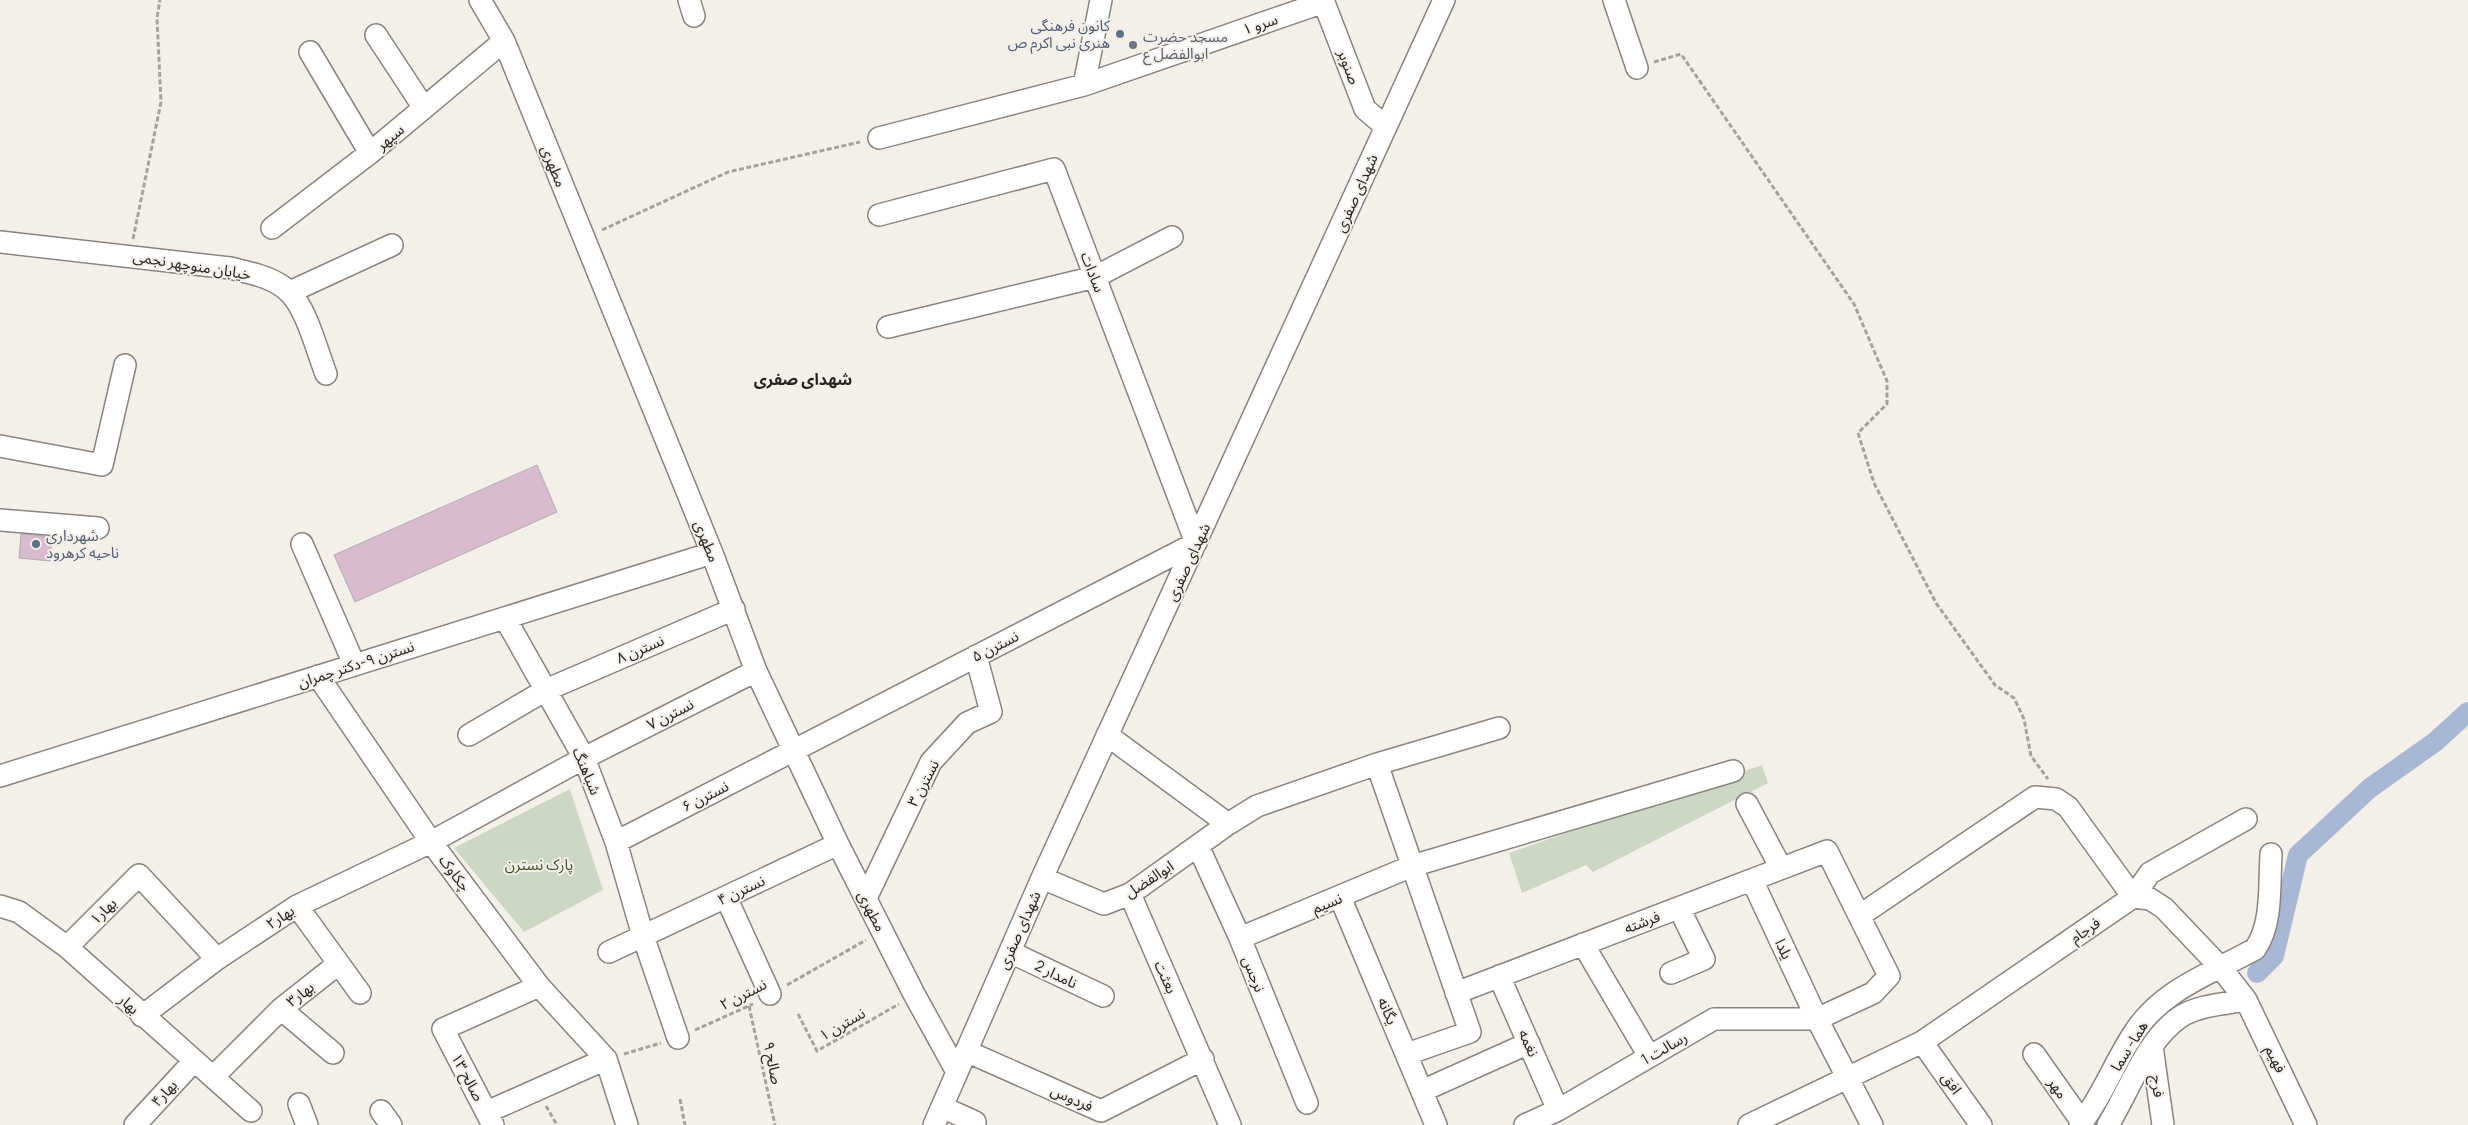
<svg xmlns="http://www.w3.org/2000/svg" width="2468" height="1125" font-family="Manrope,'Noto Sans Arabic',sans-serif">
	<rect width="100%" height="100%" fill="#f5efea"/>
	<path fill="#cdd8c4" d="M1762,765L1768,783L1593,872L1586,865L1522,893L1509,853Z
		M570,789L603,890L524,932L454,848Z"/>
	<g fill="none" stroke-linecap="round" stroke-linejoin="round">
		<path stroke="#a8b7d3" stroke-width="20" d="M2257,973L2274,956L2298,855L2370,788L2435,742L2468,712
			M2096,1125L2112,1099"/>
	</g>
	<path fill="#d8bbcf" stroke="#b3acb1" d="M537,465L557,512L355,602L334,555Z
		M21,534L52,537L50,561L19,558Z"/>
	<g fill="none" stroke-linecap="round" stroke-linejoin="round">
		<g stroke="#898480" stroke-width="24">
			<path id="minor" d="M480,0L504,41L712,553L756,671L838,844L914,994L957,1072
				M689,0L694,16
				M1323,0L1365,109L1386,127
				M1614,0L1637,68
				M376,35L424,108
				M310,52L370,153
				M1084,85L1101,0
				M879,138L1084,85L1324,2
				M272,228L370,153L504,41
				M0,242L230,268C250,273 275,277 290,293C307,310 317,351 326,374
				M290,292L392,245
				M888,327L1095,277L1172,237
				M0,446L102,465L125,365
				M0,520L98,528
				M302,544L354,664
				M505,618L584,758L616,842L643,936L678,1038
				M318,676L431,842L539,986L606,1059L627,1125
				M469,735L546,690L734,609
				M1107,735L1228,824
				M1377,764L1470,1032L1407,1054
				M0,776L712,553
				M1747,804L1781,868
				M616,842L1196,543L1054,169L879,215
				M1198,846L1240,938L1307,1103
				M1042,878L1104,904L1130,894L1228,824L1257,806L1377,764L1499,728
				M1752,880L1817,1019L1872,1125
				M1130,894L1230,1125
				M726,897L770,994
				M1340,897L1436,1125
				M866,898L931,762L967,723L991,712L976,656
				M0,906L19,912L67,947L251,1111
				M297,906L360,993
				M1859,916L2035,797L2056,799L2068,807L2133,897L2150,899L2164,908L2221,968L2246,1000L2306,1125
				M1240,938L1412,866L1733,771
				M1583,944L1649,1056
				M67,947L139,875L217,959
				M609,952L838,844
				M1010,952L1103,996
				M1671,973L1704,959L1679,908
				M1499,976L1558,1110
				M1456,993L1827,851L1889,976L1873,993L1817,1019H1714L1558,1110L1525,1125
				M281,1009L333,1053
				M142,1016L217,959L297,906L431,842L584,758L756,671
				M1922,1042L1981,1125
				M2152,1046L2163,1125
				M966,1051L1101,1111L1203,1059
				M2034,1054L2082,1122
				M213,1077L281,1009L338,964
				M1422,1091L1529,1043
				M299,1104L307,1125
				M942,1107L975,1122V1125
				M381,1111L391,1125
				M487,1112L606,1059
				M135,1125L194,1061
				M493,1125L443,1029L539,986
				M934,1125L1042,878L1444,0
				M1749,1125L1922,1042L2133,897L2150,873L2246,819
				M2080,1125C2102,1097 2114,1063 2134,1033C2161,990 2212,973 2255,949C2273,924 2269,884 2271,854
				M2108,1125C2129,1091 2146,1040 2180,1017C2198,1005 2225,1004 2246,1000"/>
		</g>
		<path stroke="#a5a19d" stroke-width="3" stroke-dasharray="5 2.5" stroke-linecap="butt" d="M1654,62L1681,54L1854,304L1887,381V404L1858,433L1874,483L1936,603L1995,685L2014,698L2024,719L2031,756L2048,779
			M602,230L728,172L860,142
			M133,239L161,102L157,18L160,0
			M787,985L866,940
			M749,1006L775,1125
			M798,1014L817,1051L899,1004
			M695,1030L753,1004
			M624,1054L661,1043
			M680,1099L685,1125
			M546,1106L557,1125"/>
		<use href="#minor" stroke="#fff" stroke-width="21"/>
	</g>
	<g fill="#5c6f8a" stroke="#f5efea" stroke-width="2">
		<circle cx="1120" cy="34" r="5"/>
		<circle cx="36" cy="544" r="5"/>
	</g>
	<circle fill="#6b7280" stroke="#f5efea" stroke-width="2" cx="1133" cy="45" r="5"/>
	<g text-anchor="middle" dominant-baseline="central" stroke-width="4" stroke-linejoin="round" paint-order="stroke">
		<g font-size="15" fill="#272523" stroke="#f5efea">
			<text transform="translate(1260 24) rotate(-19)">سرو ۱</text>
			<text transform="translate(1349 67) rotate(69)">صنوبر</text>
			<text transform="translate(390 137) rotate(-40)">سپهر</text>
			<text transform="translate(554 166) rotate(68)">مطهری</text>
			<text transform="translate(1356 193) rotate(-66)">شهدای صفری</text>
			<text transform="translate(192 265) rotate(9)">خیابان منوچهر نجمی</text>
			<text transform="translate(1093 272) rotate(69)">سادات</text>
			<text transform="translate(707 541) rotate(68)">مطهری</text>
			<text transform="translate(1188 562) rotate(-65)">شهدای صفری</text>
			<text transform="translate(995 646) rotate(-27)">نسترن ۵</text>
			<text transform="translate(640 649) rotate(-23)">نسترن ۸</text>
			<text transform="translate(356 664) rotate(-18)">نسترن ۹-دکتر چمران</text>
			<text transform="translate(670 714) rotate(-27)">نسترن ۷</text>
			<text transform="translate(587 771) rotate(67)">شباهنگ</text>
			<text transform="translate(923 783) rotate(-62)">نسترن ۳</text>
			<text transform="translate(705 796) rotate(-27)">نسترن ۶</text>
			<text transform="translate(455 873) rotate(53)">چکاوک</text>
			<text transform="translate(1149 879) rotate(-33)">ابوالفضل</text>
			<text transform="translate(741 890) rotate(-25)">نسترن ۴</text>
			<text transform="translate(1327 903) rotate(-22)">نسیم</text>
			<text transform="translate(103 911) rotate(-45)">بهار۱</text>
			<text transform="translate(872 911) rotate(63)">مطهری</text>
			<text transform="translate(280 917) rotate(-33)">بهار۲</text>
			<text transform="translate(1642 922) rotate(-21)">فرشته</text>
			<text transform="translate(1019 930) rotate(-66)">شهدای صفری</text>
			<text transform="translate(2085 930) rotate(-35)">فرجام</text>
			<text transform="translate(1784 949) rotate(65)">یلدا</text>
			<text transform="translate(1056 974) rotate(26)">نامدار 2</text>
			<text transform="translate(1254 974) rotate(68)">نرجس</text>
			<text transform="translate(1166 977) rotate(66)">بعثت</text>
			<text transform="translate(300 994) rotate(-38)">بهار۳</text>
			<text transform="translate(743 994) rotate(-27)">نسترن ۲</text>
			<text transform="translate(129 1004) rotate(42)">بهار</text>
			<text transform="translate(1388 1011) rotate(67)">یگانه</text>
			<text transform="translate(842 1024) rotate(-30)">نسترن ۱</text>
			<text transform="translate(1529 1043) rotate(66)">نغمه</text>
			<text transform="translate(2129 1046) rotate(-58)">هما- سما</text>
			<text transform="translate(1664 1048) rotate(-30)">رسالت 1</text>
			<text transform="translate(2276 1059) rotate(64)">فهیم</text>
			<text transform="translate(773 1063) rotate(78)">صالح ۹</text>
			<text transform="translate(468 1077) rotate(62)">صالح ۱۳</text>
			<text transform="translate(1952 1083) rotate(55)">افق</text>
			<text transform="translate(2158 1086) rotate(82)">فرج</text>
			<text transform="translate(2058 1088) rotate(55)">مهر</text>
			<text transform="translate(164 1093) rotate(-47)">بهار۴</text>
			<text transform="translate(1072 1098) rotate(24)">فردوس</text>
		</g>
		<g font-size="15" fill="#4e5e75" stroke="#f5efea" text-anchor="end">
			<text x="1110" y="25">کانون فرهنگی<tspan x="1110" dy="17">هنری نبی اکرم ص</tspan></text>
			<text x="46" y="535" text-anchor="start">شهرداری<tspan x="46" dy="17">ناحیه کرهرود</tspan></text>
		</g>
		<g font-size="15" fill="#5b616d" stroke="#f5efea" text-anchor="start">
			<text x="1143" y="36">مسجد حضرت<tspan x="1143" dy="17">ابوالفضل ع</tspan></text>
		</g>
		<g font-size="15" fill="#3b5023" stroke="#f5efea">
			<text x="539" y="864">پارک نسترن</text>
		</g>
		<g font-size="16" font-weight="bold" fill="#272523" stroke="#f5efea">
			<text x="803" y="379">شهدای صفری</text>
		</g>
	</g>
</svg>
